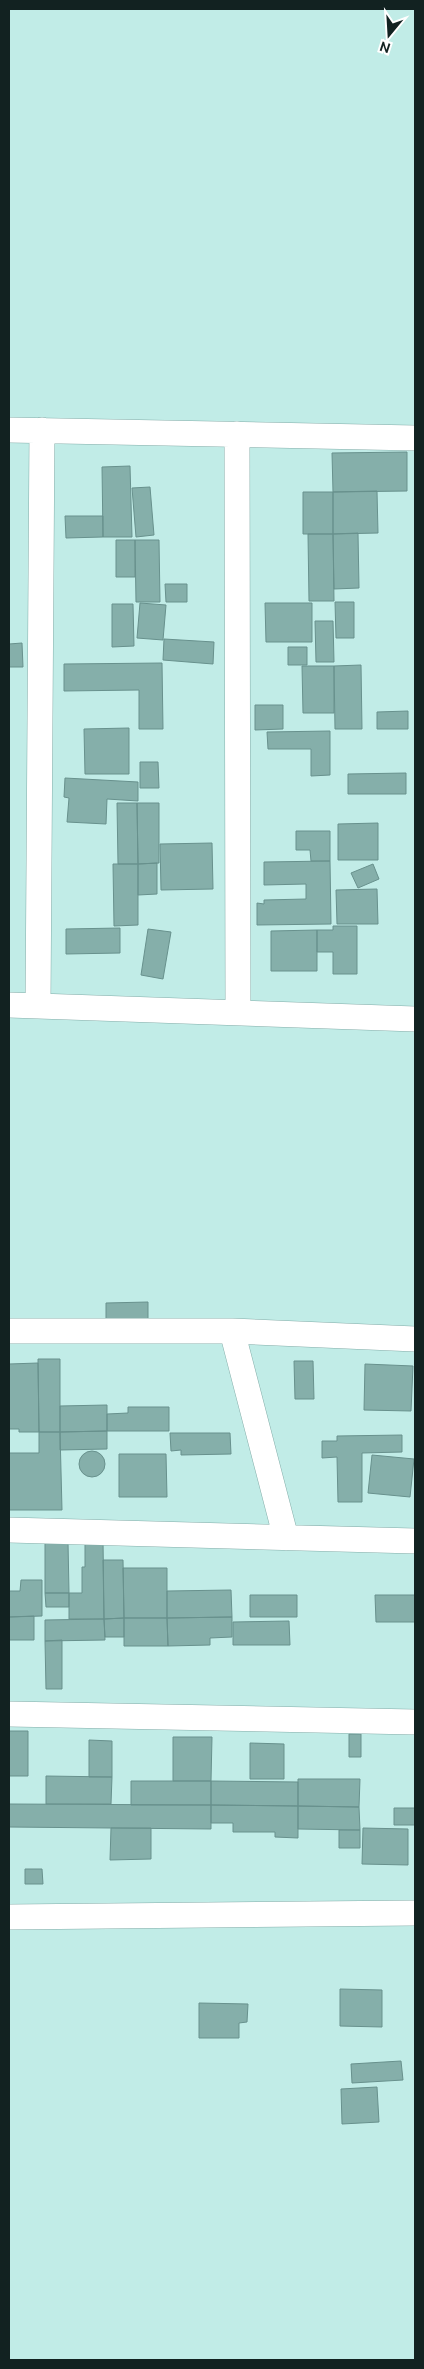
<svg xmlns="http://www.w3.org/2000/svg" width="424" height="2369" font-family="Ubuntu,sans-serif">
	<rect width="100%" height="100%" fill="#c1ece7"/>
	<path fill="#85afaa" stroke="#68918d" d="M407,452V491L333,492L332,453Z
		M130,466L132,537H103L102,467Z
		M150,487L154,535L136,537L132,488Z
		M377,491L378,533L333,534V492Z
		M303,492H333V534H303Z
		M65,516H103V537L66,538Z
		M358,533L359,588L334,589L333,534Z
		M308,534H333L334,601H309Z
		M116,540H135V577H116Z
		M135,540H159L160,602H136Z
		M165,584H187V602H166Z
		M335,602H354V638H336Z
		M140,603L166,605L163,640L137,638Z
		M265,603H312V642H266Z
		M112,604H133L134,646L112,647Z
		M315,621H333L334,662H316Z
		M164,639L214,642L213,664L163,660Z
		M22,643L23,667H9V644Z
		M288,647H307V665H288Z
		M162,663L163,729H139V690L64,691V664Z
		M361,665L362,729H335L334,666Z
		M302,666H334V713H303Z
		M255,705H283V729L255,730Z
		M408,711V729H377V712Z
		M129,728V774H85L84,729Z
		M330,731V775L311,776V749H268L267,732Z
		M140,762H158L159,788H140Z
		M406,773V794H348V774Z
		M65,778L138,782V801L107,799L106,824L67,822L69,798L64,797Z
		M117,803H137L138,864H118Z
		M137,803H159V863L138,864Z
		M378,823V860H338V824Z
		M296,831H330V861H311L310,850H296Z
		M212,843L213,889L161,890L160,844Z
		M330,861L331,924L257,925V903L264,904V900L306,899V884L264,885V862Z
		M157,863V894L138,895V864Z
		M113,864H138V925L114,926Z
		M373,864L379,879L358,888L351,873Z
		M377,889L378,924H337L336,890Z
		M333,926H357V974H333V952H317V930H333Z
		M120,928V953L66,954V929Z
		M148,929L171,932L163,979L141,975Z
		M317,930V971H271V931Z
		M148,1302V1322L106,1323V1303Z
		M38,1359H60V1432H39Z
		M294,1361H313L314,1399H295Z
		M38,1363L39,1432H19V1429H9V1364Z
		M365,1364L413,1366L411,1411L364,1410Z
		M107,1405V1431L60,1432V1406Z
		M128,1407H169V1431H107V1414L128,1413Z
		M107,1431V1449L60,1450V1432Z
		M39,1432H60L62,1510H9V1453H39Z
		M170,1433H230L231,1454L181,1455V1450L171,1451Z
		M402,1435V1452L362,1453V1502H338L337,1457L322,1458V1441H337V1436Z
		M79 1464a13 13 0 1 1 26 0a13 13 0 1 1-26 0Z
		M119,1454H166L167,1497H119Z
		M372,1455L414,1459L410,1497L368,1493Z
		M85,1539L103,1540L104,1619H69V1593H82V1567H85Z
		M68,1542L69,1593H45V1543Z
		M103,1560H123L124,1618L104,1619Z
		M123,1568H167V1618H124Z
		M21,1580H42V1616L9,1617V1591H20Z
		M231,1590L232,1617L167,1618V1591Z
		M45,1593H69V1607H46Z
		M250,1595H297V1617H250Z
		M375,1595H415V1622H376Z
		M34,1616V1640H9V1617Z
		M232,1617V1637L210,1638V1645L168,1646L167,1618Z
		M124,1618V1637H105L104,1619Z
		M124,1618H167L168,1646H124Z
		M104,1619L105,1640L45,1641V1620Z
		M289,1621L290,1645H233V1622Z
		M62,1640V1689H46L45,1641Z
		M9,1731H28V1776H9Z
		M349,1734H361V1757H349Z
		M173,1737H212L211,1781H173Z
		M89,1740L112,1741V1777H89Z
		M250,1743L284,1744V1779H250Z
		M46,1776L112,1777L111,1804H46Z
		M298,1779H360L359,1807L298,1806Z
		M131,1781H211V1805H131Z
		M211,1781L298,1782V1806L211,1805Z
		M9,1804L211,1805V1829L9,1827Z
		M211,1805L298,1806V1838L275,1837V1832H233V1823H211Z
		M298,1806L359,1807L360,1830L298,1829Z
		M394,1808H415V1825H394Z
		M111,1828H151V1859L110,1860Z
		M363,1828L408,1829V1865L362,1864Z
		M339,1830H360V1848H339Z
		M25,1869H42L43,1884H25Z
		M340,1989L382,1990V2027L340,2026Z
		M199,2003L248,2004L247,2022L239,2023V2038H199Z
		M401,2061L403,2080L352,2083L351,2064Z
		M377,2087L379,2122L342,2124L341,2089Z"/>
	<g fill="none" stroke-linecap="round" stroke-linejoin="round">
		<g stroke="#84ada9" stroke-width="26">
			<path id="minor" d="M9,430L415,438
				M237,434L238,1013
				M9,1005L415,1019
				M38,1006L42,430
				M9,1331H232L415,1339
				M232,1331L286,1538
				M9,1530L415,1541
				M9,1714L415,1722
				M9,1917L415,1913"/>
		</g>
		<use href="#minor" stroke="#fff" stroke-width="25"/>
	</g>
	<rect width="424" height="2369" fill="none" stroke="#122221" stroke-width="20"/>
	<g transform="translate(389 35) rotate(198)" stroke="#ffffff" stroke-width="4" paint-order="stroke">
	<path d="M0-4L9 19L0 12L-9 19Z" fill="#122221"/>
	<text y="-8" font-size="14" font-weight="bold" text-anchor="middle" fill="#122221">N</text>
	</g>
</svg>
